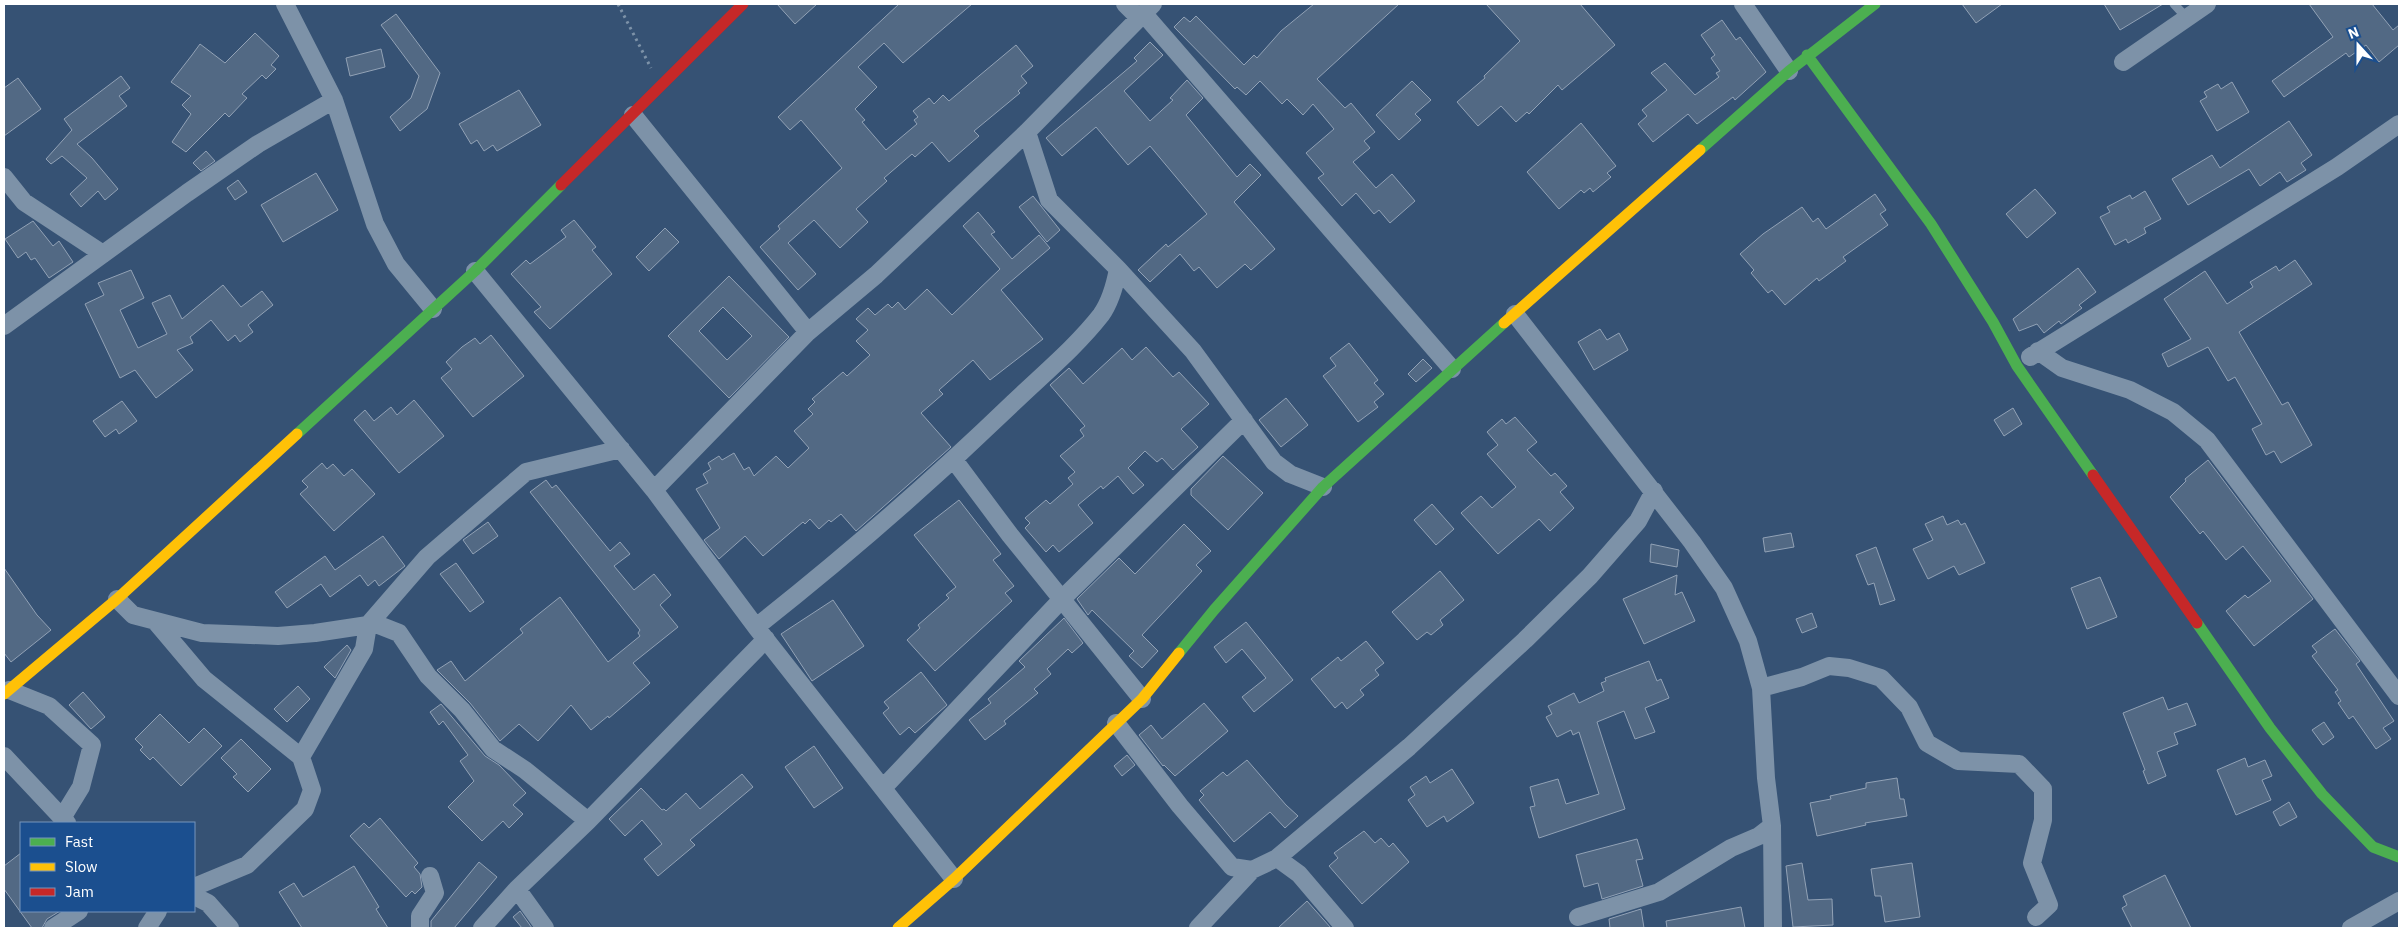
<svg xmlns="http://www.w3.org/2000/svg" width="2403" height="932" font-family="'IBM Plex Sans',sans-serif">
	<rect width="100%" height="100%" fill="#365274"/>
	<path fill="#526984" stroke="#92a2b6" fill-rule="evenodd" d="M777,4H817L795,24Z
		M899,4H972L903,63L884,43L858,67L877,87L855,109L865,120L862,122L886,150L917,124L914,120L918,117L913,111L929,98L934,104L943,95L949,101L1016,45L1033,66L1021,76L1027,83L1018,91L1020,93L974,131L979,136L949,162L932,142L915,157L912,154L884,178L887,181L856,209L868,222L840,248L814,220L788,243L816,274L798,290L760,247L780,229L778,226L842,168L801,120L790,130L778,117Z
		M1314,4H1399L1317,79L1345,108L1351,103L1375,132L1364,141L1370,148L1353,162L1376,188L1392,174L1415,201L1390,223L1379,210L1374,214L1356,193L1342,206L1318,178L1324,174L1306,153L1334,129L1313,104L1303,115L1287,99L1282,104L1260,81L1246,95L1237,87L1235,89L1174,27L1184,17L1190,22L1196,16L1244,65L1254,55L1257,58L1281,31Z
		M1486,4H1580L1615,45L1562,90L1558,85L1529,114L1527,112L1516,122L1501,106L1478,126L1457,102L1485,78L1484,76L1520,41Z
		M1962,4H2002L1976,23Z
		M2104,4H2163L2120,30Z
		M2309,4H2372L2393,30L2399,25V45L2379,62L2366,45L2349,57L2346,53L2284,97L2272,81L2333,37Z
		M396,14L440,73L427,109L400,131L390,117L411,98L419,76L381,25Z
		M1722,20L1736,40L1740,37L1766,72L1735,100L1733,97L1697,124L1688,114L1653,142L1638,124L1647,116L1642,110L1667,90L1651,73L1665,63L1695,95L1719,77L1716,73L1720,71L1711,58L1715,55L1701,35Z
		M255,33L279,56L271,65L276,69L266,79L262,75L242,94L247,98L229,117L225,113L186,152L172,142L191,114L182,105L191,96L171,82L192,55L200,44L225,63Z
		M1150,42L1163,55L1124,91L1150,121L1173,100L1170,98L1187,80L1203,98L1186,115L1237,177L1250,164L1261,175L1234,202L1275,249L1251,270L1245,264L1217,288L1199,267L1194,271L1180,254L1150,282L1138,270L1166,244L1168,247L1207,214L1150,146L1128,165L1096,127L1062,156L1046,138L1137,61L1134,58Z
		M381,49L385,67L350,76L346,58Z
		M121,76L130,88L119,96L127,106L77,144L92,158L118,189L105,200L98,191L81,207L70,194L87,178L62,156L51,164L46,159L72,130L64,119Z
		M18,78L41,109L4,136V88Z
		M1412,81L1431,100L1415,114L1421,120L1399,140L1376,115Z
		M2232,82L2249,112L2217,131L2200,101L2207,97L2204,92L2218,84L2221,89Z
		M519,90L541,125L497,151L493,145L484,151L477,140L471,144L459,124Z
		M2289,121L2312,155L2301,163L2306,170L2287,182L2280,172L2260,186L2249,169L2188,205L2172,179L2212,155L2220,168Z
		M1581,123L1616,166L1607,173L1611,177L1593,192L1590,188L1584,193L1581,190L1559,209L1527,172Z
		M206,151L215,161L201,171L193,163Z
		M316,173L338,210L283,242L261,205Z
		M238,180L247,192L235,200L227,188Z
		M2035,189L2056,213L2027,238L2006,214Z
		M2145,191L2161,219L2144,228L2146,233L2128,243L2126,239L2115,245L2100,217L2110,212L2107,207L2130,195L2132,199Z
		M1875,194L1886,210L1880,214L1888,225L1843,257L1846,261L1819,281L1817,278L1785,305L1772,290L1768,293L1751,273L1754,270L1740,254L1763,234L1802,207L1813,222L1818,218L1826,229Z
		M1033,196L1060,230L1047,242L1019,207Z
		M978,212L995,232L991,234L1012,259L1039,235L1050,248L1001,290L1043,339L990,380L973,360L939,390L943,394L921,413L951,447L856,531L841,514L831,522L829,520L819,529L810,519L805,524L803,522L763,556L745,536L719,559L704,540L720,528L696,489L708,483L703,474L711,469L708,463L719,456L722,460L734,453L744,470L749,467L754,476L776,456L788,468L809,448L794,431L813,414L808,409L815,402L812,399L843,372L847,376L870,355L856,341L868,330L856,319L868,308L875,315L888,304L892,308L898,302L905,310L927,289L952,315L1000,269L963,226Z
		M574,220L596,247L592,250L612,274L550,329L534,312L541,307L511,274L526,260L530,264L566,237L561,230Z
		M33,221L53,246L59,241L73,262L49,278L35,258L31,260L26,252L18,258L5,239Z
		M665,228L679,242L649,271L636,257Z
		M2295,260L2312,284L2239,332L2282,405L2288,402L2312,445L2281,463L2274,451L2266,455L2252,429L2262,424L2235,377L2228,381L2208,347L2168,367L2162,354L2191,339L2164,299L2205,271L2227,304L2253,287L2250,282L2276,266L2279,271Z
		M2078,268L2096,292L2079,305L2082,308L2061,324L2059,321L2044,333L2037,324L2019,331L2013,319Z
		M131,270L144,298L120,310L138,348L167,334L152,303L170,295L182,319L223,285L241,307L262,291L273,305L248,325L253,332L240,342L235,335L228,341L211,320L190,337L193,343L177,350L193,370L156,398L135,370L120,378L85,304L104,295L98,283Z
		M729,276L789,337L729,398L668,336ZM723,307L752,336L727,360L699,331Z
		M1600,329L1607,340L1619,333L1628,350L1594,370L1578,342Z
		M491,335L524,376L473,417L441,378L452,369L446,362L462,347L475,338L480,344Z
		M1349,343L1378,380L1374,383L1384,394L1374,402L1378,407L1358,422L1323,376L1336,366L1330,358Z
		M1146,347L1173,377L1179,372L1209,404L1181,429L1198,447L1173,470L1162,458L1157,462L1145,451L1128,468L1144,485L1133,494L1118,476L1103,489L1101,486L1078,505L1093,523L1059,552L1053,545L1046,552L1025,528L1030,523L1025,518L1046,500L1050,504L1073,484L1068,478L1075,472L1060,456L1084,436L1080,430L1085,426L1050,385L1069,368L1083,384L1122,348L1132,360Z
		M1423,359L1432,368L1416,382L1408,374Z
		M1286,398L1308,425L1281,447L1259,420Z
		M414,400L444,436L399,473L354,420L365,410L374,421L391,407L397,415Z
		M122,401L137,421L119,434L116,429L105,437L93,421Z
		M2013,408L2022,424L2004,436L1994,420Z
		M1515,417L1537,442L1527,450L1551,476L1555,473L1567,486L1560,492L1574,508L1550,531L1539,519L1498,554L1461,513L1481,496L1492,508L1516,487L1487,454L1498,445L1487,432L1502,419L1506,424Z
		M1223,456L1263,493L1228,530L1191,495V489Z
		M2208,460L2313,599L2254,646L2226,611L2245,595L2248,598L2271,581L2243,546L2226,560L2203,531L2200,534L2170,497L2186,481L2185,479Z
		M322,463L327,469L333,464L344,476L352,469L375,494L334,531L300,494L308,487L302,481Z
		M546,480L552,488L556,485L610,551L620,542L630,554L614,566L634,590L654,574L671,595L660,605L678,627L633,663L650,683L609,718L608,716L591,730L571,705L538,741L519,724L500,741L470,703L437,670L451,661L465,681L523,633L520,629L560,597L608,662L640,636L638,633L640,630L530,492Z
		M959,500L1001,554L993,560L1014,586L1005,593L1012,601L935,671L907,640L920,628L918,625L949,598L946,595L956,587L914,535Z
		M1432,504L1454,529L1436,545L1414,520Z
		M1943,516L1947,525L1958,520L1961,525L1965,523L1985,563L1959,575L1954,566L1928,579L1913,549L1933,540L1925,524Z
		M488,522L498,536L473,554L463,540Z
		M1184,524L1211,551L1196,565L1202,571L1142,635L1158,651L1142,668L1129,656L1134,651L1092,610L1088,615L1077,599L1119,558L1135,574Z
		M1791,533L1794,547L1765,552L1763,538Z
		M383,536L405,566L379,586L375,580L368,586L360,575L330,597L321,584L287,608L275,592L325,556L335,570Z
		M1651,544L1679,550L1677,567L1650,562Z
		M1876,547L1895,600L1880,605L1874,583L1868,585L1856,555Z
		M456,563L484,602L470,612L440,574Z
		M4,568L37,615L51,630L11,662L4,653Z
		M1440,571L1464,600L1440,620L1443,625L1431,635L1427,632L1417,640L1392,612Z
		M1677,575L1675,595L1682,592L1695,621L1644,644L1623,599Z
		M2100,577L2117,617L2087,629L2071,588Z
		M833,600L864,646L812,681L781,634Z
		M1812,613L1817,627L1802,633L1796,619Z
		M1064,618L1083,643L1072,653L1068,649L1047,669L1051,674L1034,689L1038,693L1004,721L1006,724L985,740L969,720L991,703L988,699L1025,667L1019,661Z
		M1246,622L1293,680L1254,712L1242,697L1266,678L1242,649L1226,663L1214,647Z
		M2335,629L2360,661L2356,664L2394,721L2383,728L2391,739L2376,749L2353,716L2349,719L2338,703L2341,701L2335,692L2338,690L2312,656L2317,652L2312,646Z
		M1366,641L1384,663L1375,670L1379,675L1360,690L1364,695L1347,709L1342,702L1335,708L1311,679L1338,657L1341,661Z
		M347,645L351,650L335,678L324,667Z
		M1649,661L1657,681L1661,679L1669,698L1645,708L1655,732L1635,739L1624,711L1597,722L1625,809L1539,838L1530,807L1535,806L1530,787L1558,779L1566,804L1599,794L1579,732L1573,735L1571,730L1557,737L1546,717L1552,714L1548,706L1574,693L1579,703L1604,691L1601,683L1606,681L1605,678Z
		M921,672L947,705L915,733L909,727L900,735L883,713L889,708L884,702Z
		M298,686L310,699L287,722L274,709Z
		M83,692L105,717L91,729L69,705Z
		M2163,697L2168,710L2187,703L2196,725L2174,733L2178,744L2157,752L2166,776L2148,784L2143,771L2145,770L2123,713Z
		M1204,703L1228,731L1175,776L1164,765L1163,766L1139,735L1151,725L1162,739Z
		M441,704L485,756L499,765L526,793L513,805L523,814L509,828L503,821L482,841L448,807L474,781L460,761L468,755L443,721L439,725L430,712Z
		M160,714L189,743L204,728L222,746L181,786L153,757L150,760L140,750L143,747L135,739Z
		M2324,722L2334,737L2323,745L2312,730Z
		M241,739L271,769L248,792L233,777L237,774L221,758Z
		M814,746L843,788L814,808L785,767Z
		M1127,755L1135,765L1122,776L1114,766Z
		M2245,758L2248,767L2265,760L2272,776L2262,780L2271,800L2236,815L2217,770Z
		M1247,760L1286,805L1298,816L1285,828L1270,812L1234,842L1199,800L1204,795L1200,791L1223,772L1227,776Z
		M1452,769L1474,803L1447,822L1444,816L1427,827L1408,800L1415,795L1410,787L1426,776L1430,783Z
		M742,774L753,787L690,840L695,845L658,876L644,859L662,844L642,820L625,836L609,819L641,788L662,810L664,809L666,811L686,793L700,809Z
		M1897,778L1900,799H1904L1907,816L1865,823L1866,825L1817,836L1810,803L1831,799L1830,796L1866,788V783Z
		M2289,802L2297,817L2280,826L2273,812Z
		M380,818L418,863L414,867L420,874L422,887L415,894L412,891L406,897L350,836L364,823L369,828Z
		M1364,831L1375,843L1381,838L1389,847L1393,843L1409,862L1362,904L1329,866L1338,858L1334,853Z
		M1637,839L1643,859L1636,860L1643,886L1602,899L1598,883L1584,887L1576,855Z
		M21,853V911H60L47,919L42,928H32L4,889V866Z
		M479,862L497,877L454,928H431V921Z
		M1802,863L1808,900L1832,899L1833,925L1793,927L1786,866Z
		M1912,863L1920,917L1885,922L1881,896H1875L1871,869Z
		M354,866L379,907L376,909L388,928H302L279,892L294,883L303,897Z
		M2165,875L2191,928H2132L2122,908L2127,905L2123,896Z
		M1307,901L1331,928H1278Z
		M1741,907L1745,928H1667L1666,921Z
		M1641,909L1644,928H1610L1609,919Z
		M520,911L532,928H522L513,917Z"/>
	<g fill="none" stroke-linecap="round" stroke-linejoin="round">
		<path stroke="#7d92a8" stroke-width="3" stroke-dasharray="2.5 4" stroke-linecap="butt" d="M618,4L651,68"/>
		<path stroke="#7d92a8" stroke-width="9" d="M2174,4L2186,17"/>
		<path stroke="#7d92a8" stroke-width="18" d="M285,4L334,100L375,224L396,264L433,309
			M1125,4L1139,18
			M1743,4L1789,71
			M1144,14L1452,369
			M2123,62L2207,4
			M633,115L808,332
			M1027,132L1049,200L1118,269L1193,351L1274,462L1290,474L1323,487
			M4,177L24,202L103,254
			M475,271L654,490L756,627L954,879
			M1515,314L1692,542L1724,588L1748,641L1761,688L1766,778L1772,826L1773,928
			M4,326L187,193L258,144L334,100
			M2038,351L2062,368L2130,390L2173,412L2207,440L2399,696
			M2030,357L2337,167L2399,124
			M954,460L1010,535L1142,699
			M654,490L808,332L876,275L1027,132L1153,4
			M117,599L133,615L202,633L278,636L315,633L368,625L427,557L526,472L621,449
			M155,621L204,679L301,757
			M371,622L399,633L428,676L462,710L493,749L525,770L588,821
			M756,627C846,556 931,482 1013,403C1042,375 1076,347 1101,315C1111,301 1115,285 1118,269
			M1761,688L1802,677L1829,666L1849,668L1881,678L1909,707L1927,743L1958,761L2019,764L2043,789V820L2032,863L2049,905L2036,917
			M9,690L49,706L92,745L81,787L62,818
			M1116,723L1180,806L1232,867L1252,870L1277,858L1409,747L1525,640L1590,576L1638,521L1654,491
			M4,756L67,823
			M883,788L1062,599L1244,420
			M1277,858L1299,874L1345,928
			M194,887L247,865L305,809L312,790L301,757L364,649L368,625
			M517,889L545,928
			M194,896L208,903L230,928
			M1578,917L1659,892L1731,848L1759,836L1772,826
			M53,928L79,911
			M147,928L158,911
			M420,928V916L435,893L430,876
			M482,928L517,889L588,821L766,639
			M1198,928L1252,870
			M2351,928L2399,901"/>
		<path stroke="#4caf50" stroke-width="11" d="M1807,55L1931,224L1993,322L2017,366L2093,475
			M1700,150L1789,71L1875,4
			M297,434L475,271L561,185
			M2197,623L2270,728L2322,794L2373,847L2399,857
			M1179,653L1214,610L1323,487L1504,323"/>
		<path stroke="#ffc107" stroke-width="11" d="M1504,323L1700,150
			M4,694L117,599L297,434
			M898,928L954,879L1142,699L1179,653"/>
		<path stroke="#c62828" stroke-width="11" d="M561,185L743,4
			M2093,475L2197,623"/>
	</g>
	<rect width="2403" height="932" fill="none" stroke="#ffffff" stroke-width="10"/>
	<rect x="20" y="822" width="175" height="90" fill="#1b4f8f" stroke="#7695bc"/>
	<rect x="30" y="838" width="25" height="8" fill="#4caf50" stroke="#7695bc"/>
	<text x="65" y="847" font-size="15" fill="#ffffff">Fast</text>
	<rect x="30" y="863" width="25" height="8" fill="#ffc107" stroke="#7695bc"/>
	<text x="65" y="872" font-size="15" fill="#ffffff">Slow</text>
	<rect x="30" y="888" width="25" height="8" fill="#c62828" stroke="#7695bc"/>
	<text x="65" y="897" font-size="15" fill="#ffffff">Jam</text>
	<g transform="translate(2358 45) rotate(339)" stroke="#1b4f8f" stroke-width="4" paint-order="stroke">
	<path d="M0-4L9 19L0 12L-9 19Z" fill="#ffffff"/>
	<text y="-8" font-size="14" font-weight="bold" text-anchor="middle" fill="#ffffff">N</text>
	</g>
</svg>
